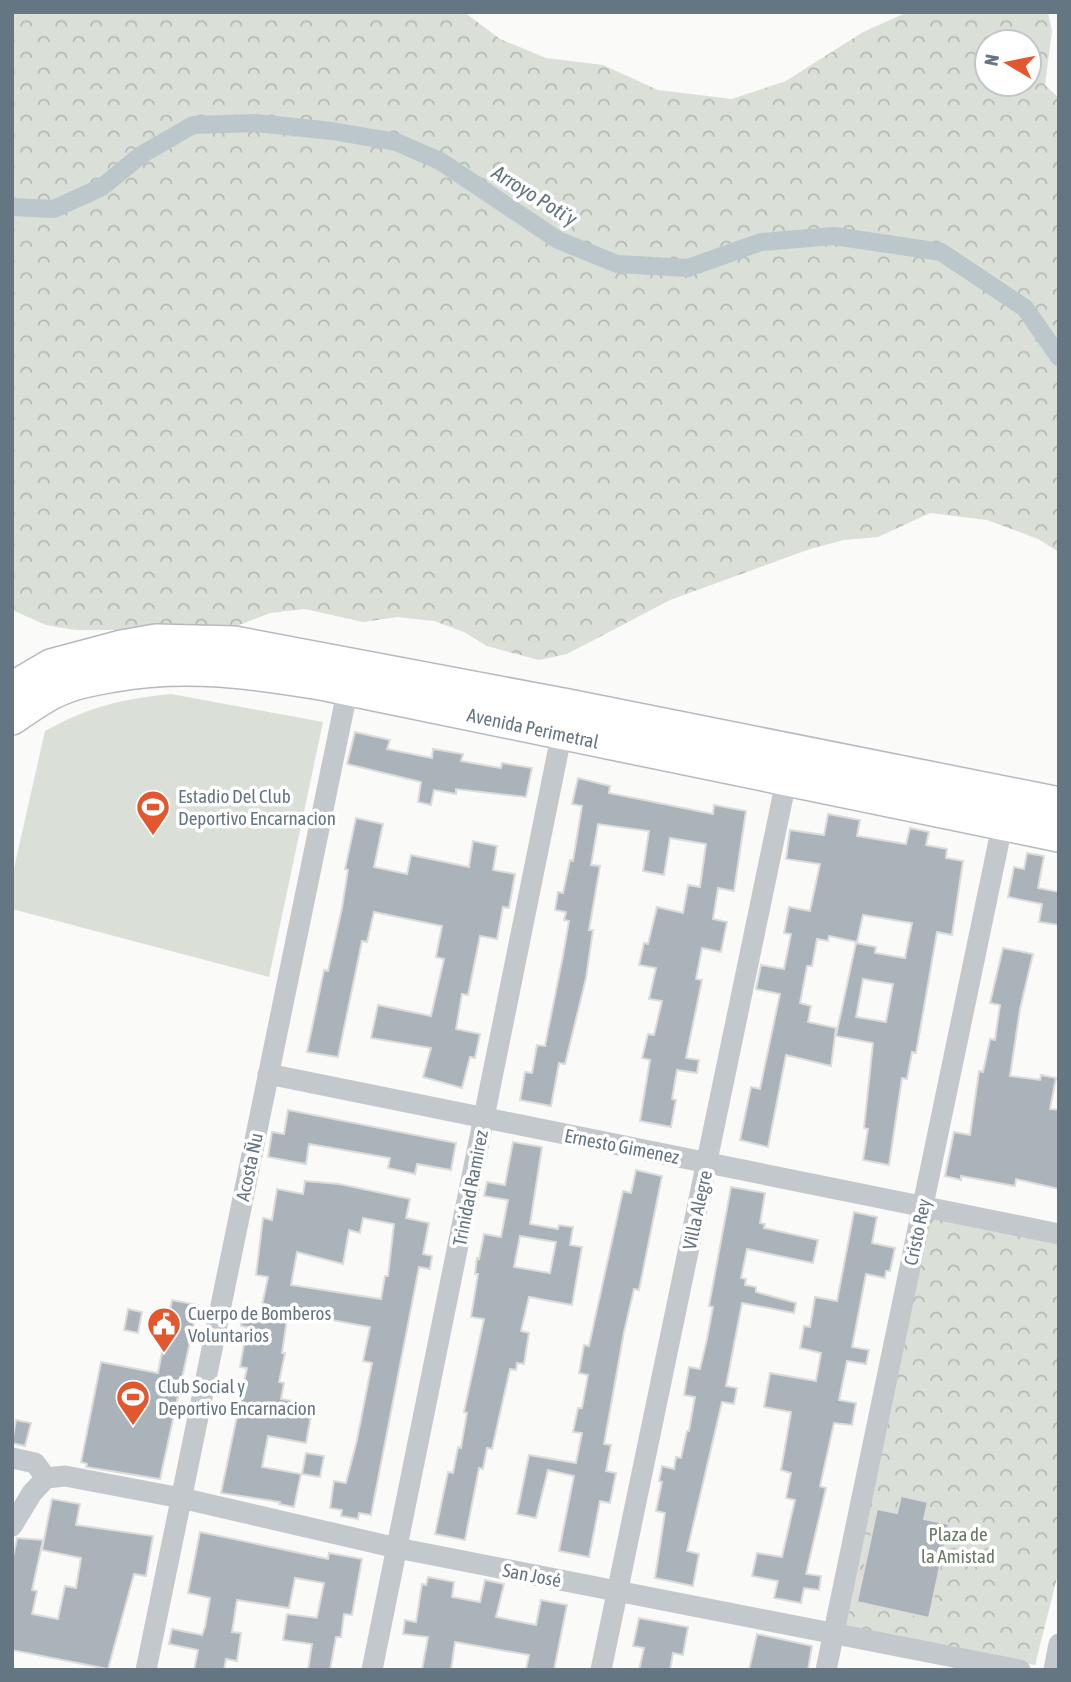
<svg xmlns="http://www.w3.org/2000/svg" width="1071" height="1682" font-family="'Asap Condensed',sans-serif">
	<defs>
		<pattern id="forest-crowns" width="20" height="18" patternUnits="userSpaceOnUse" patternTransform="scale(1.75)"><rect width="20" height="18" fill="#dadfd7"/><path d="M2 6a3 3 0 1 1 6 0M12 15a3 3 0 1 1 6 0" fill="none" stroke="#b4b9b4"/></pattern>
	</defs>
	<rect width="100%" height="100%" fill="#fafaf8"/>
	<path fill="url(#forest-crowns)" fill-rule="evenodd" d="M12,12H464L500,39L546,58L603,65L658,90L732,99L786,81L863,32L908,12H1048L1052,31L1045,85L1059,98V552L1038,539L987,520L930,513L878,537L844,540L810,549L670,600L567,654L539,660L487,646L464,632L434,621L397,617L363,622L305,609L270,613L213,635L154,630H75L46,625L12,610ZM987,42H1029V84H987Z
		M923,1206L1059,1234V1570L1035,1665L839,1627Z"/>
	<path fill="#dadfd7" d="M171,694L323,722L269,977L12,909V877L45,731C88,707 122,699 171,694Z"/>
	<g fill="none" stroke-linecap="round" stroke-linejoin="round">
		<path stroke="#bbc7cb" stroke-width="18" d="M12,207L54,209L102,187L141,155L193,125L256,123L332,131L396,142L440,161L558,240L617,264L688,268L761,242L834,236L941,252L1025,308L1059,357"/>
	</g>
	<path fill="#aab3b9" stroke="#dcdcda" stroke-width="2" fill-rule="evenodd" d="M355,732L390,740L387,749L432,758L433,749L463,754L461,761L501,768L502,763L532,768L526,797L456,789V794L434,790L431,805L418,802L421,782L347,764Z
		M578,778L610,786L609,793L713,814L714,805L746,811L734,891L718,888L713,919L727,922L721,952L702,948L696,979L702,980L686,1058L699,1060L697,1073L677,1070L672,1099L676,1100L671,1127L640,1121L650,1060L642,1058L648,1034L654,1035L662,1001L649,999L656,968L639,965L644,943L648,944L657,907L683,913L688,885L700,887L706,844L670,838L664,875L643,871L649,831L598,824L591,865L600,866L589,930H593L586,978L565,1064L559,1063L551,1106L520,1100L525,1072L532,1073L537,1045L545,1046L563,956L569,921L564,920L566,912L555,910L558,892L563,893L570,860L573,861L582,806L572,804Z
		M828,814L860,820L857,836L906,844L910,828L929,832L926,845L947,849L946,858L963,861L952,935L937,932L916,1053L912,1052L907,1079L902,1078L889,1165L863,1160L868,1129L864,1128L873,1043L836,1036L856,943L876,947L875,953L905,958L912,923L863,915L857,942L829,936L828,941L817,939L812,966H807L800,1003L811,1006L808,1022L836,1028L831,1066L786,1055L768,1147L740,1140L751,1087L760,1089L780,994L756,989L761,965L784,969L791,934L784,933L789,907L810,911L820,864L786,859L790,830L824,835ZM863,979L893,984L886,1022L856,1017Z
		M356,818L383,824L374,867L407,874L411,855L469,867L473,841L497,846L493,870L515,874L509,908L503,907L497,939L480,936L468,995L462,994L456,1029L480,1034L475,1058L470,1057L462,1088L423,1077L431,1048L371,1038L378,1005L431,1016L444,959L436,957L442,926L374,912L367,942L362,941L338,1057L307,1052L324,970L328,971L342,908L348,870L345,869Z
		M1027,853L1044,856L1038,888L1059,892V925L1039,922L1042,904L1008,897L1014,867L1024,869Z
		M1003,948L1033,954L1020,1009L1010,1076L1040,1080L1041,1075L1056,1078L1050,1109L1059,1110V1189L1016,1179L1015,1186L961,1176V1180L945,1176L954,1132L970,1135L979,1071L983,1072L990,1039L995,1040L1000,1005L990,1003Z
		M288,1110L456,1143L451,1170L417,1164L415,1174L388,1168L390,1158L309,1144L306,1164L268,1157L272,1132L284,1134Z
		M513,1142L542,1147L530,1224L558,1229L559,1225L573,1227L570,1245L582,1247L572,1305L529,1297L521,1331L529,1333L524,1364L517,1363L516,1370L510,1369L492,1449L487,1448L483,1469L479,1468L465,1540L435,1534L448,1472L453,1473L458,1447L461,1448L467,1413L464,1412L484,1319L471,1317L478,1274H475L477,1258L479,1259L484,1234L501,1237L508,1200L484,1196L487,1182L505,1185ZM520,1236L556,1242L550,1273L514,1267Z
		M636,1170L662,1176L639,1290L634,1289L624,1332L604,1444L611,1445L606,1471L616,1473L610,1503L600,1501L589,1557L559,1551L574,1476L548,1470L536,1518L517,1514L529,1455L576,1463L582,1433L573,1432L578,1408H582L588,1375L579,1373L584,1345L589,1346L623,1191L631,1193Z
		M305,1181L339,1184L410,1199L406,1218L429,1223L423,1254L432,1256L430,1269L419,1267L371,1515L359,1513L358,1519L341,1516L342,1510L330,1508L334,1481L346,1483L357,1440L372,1363L363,1361L370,1327L288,1312L282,1353H285L279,1382L284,1383L281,1399L313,1405L306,1443L268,1436L262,1467L301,1474L294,1507L279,1504L280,1502L221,1493L247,1368L240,1367L247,1327L241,1326L243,1312L260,1315L268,1277L256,1275L263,1218L272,1220L277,1189L303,1194ZM363,1218L394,1224L388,1276H385L381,1299L291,1285L297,1252L343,1264L349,1230L360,1233Z
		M731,1187L765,1193L760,1223L765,1224L764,1228L818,1240L813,1263L747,1249L741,1278L746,1279L745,1285L756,1287V1292L796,1303L794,1313L742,1303L726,1386L737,1388L734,1404L722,1402L687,1551L699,1554L693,1586L655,1578L665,1513L656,1511L662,1482L659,1481L662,1466L674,1469L676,1457L681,1458L687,1431H689L695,1397L684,1395L689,1367L700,1369L707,1339L713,1307L709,1306Z
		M854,1212L877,1217L872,1243L895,1248L890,1271H886L885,1278L866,1274L852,1347L869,1350L866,1364L847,1361L839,1400L856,1403L852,1425L834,1423L820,1486L826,1488L806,1574L821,1576L819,1590L804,1588L801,1603L774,1598L778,1581L752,1576L757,1553L782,1557L795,1500L786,1498L791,1473L781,1470L791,1412L764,1407L770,1373L816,1381L821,1353L800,1348L804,1326L810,1327L815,1297L837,1301Z
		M172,1300L198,1305L160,1479L86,1467L87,1464L81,1462L101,1362L158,1373Z
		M128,1309L142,1312L138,1333L124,1330Z
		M16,1420L31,1423L25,1446L12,1443Z
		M306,1453L324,1456L320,1477L302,1474Z
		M901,1496L928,1502L924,1519L949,1524L929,1618L857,1602L877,1509L897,1513Z
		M52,1499L80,1504L76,1525L153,1536L146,1576L134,1574L108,1669L12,1650V1562L17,1538L43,1540L32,1590L37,1591L32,1614L58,1619L65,1586L76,1588L81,1558L42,1550Z
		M200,1532L328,1559L329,1553L362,1559L352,1615L344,1614L341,1637H336L330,1670H308L312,1644L283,1640L287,1614L317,1618L324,1583L295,1578L289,1608L237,1600L232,1632L241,1633L237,1661L226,1659L224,1670H194L198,1650L169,1644L172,1629L202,1635L205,1627L210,1598L188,1593Z
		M428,1577L454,1582L452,1597L480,1602L485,1580L504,1584L496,1617L536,1625L541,1600L567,1605L554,1670H526L529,1655L455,1642L451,1670H422L428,1637L403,1634L405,1620L416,1622L422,1584L426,1585Z
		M639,1618L688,1627L683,1655L673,1653L670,1670H639L644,1648L633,1646Z
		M757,1634L812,1646L808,1670H749Z"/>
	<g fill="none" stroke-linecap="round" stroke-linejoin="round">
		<g stroke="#b5babe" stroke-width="36">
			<path id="primary" d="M12,689L51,666L122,647L156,641L234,643L568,706L1059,804
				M12,718C25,709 39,699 53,692C72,682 93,679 114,675C187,662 253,672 326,684L1059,835"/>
		</g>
		<path stroke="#c3c8cc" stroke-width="21" d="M268,1074L1059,1234
			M12,1458L35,1463L46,1478
			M46,1478L65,1476L181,1498L397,1548L1020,1670
			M12,1526L32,1493L46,1478
			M146,1670L350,678
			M372,1670L564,722
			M601,1670L789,767
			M826,1670L1005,812
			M1054,1670L1059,1644"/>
		<use href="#primary" stroke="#fff" stroke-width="33"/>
	</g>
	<defs>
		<g id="stadium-pin" transform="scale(1.75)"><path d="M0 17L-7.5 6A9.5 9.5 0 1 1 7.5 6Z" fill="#e4572e" stroke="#fff"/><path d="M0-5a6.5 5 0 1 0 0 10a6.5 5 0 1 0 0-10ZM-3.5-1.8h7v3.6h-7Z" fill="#fff"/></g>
		<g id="civic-pin" transform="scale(1.75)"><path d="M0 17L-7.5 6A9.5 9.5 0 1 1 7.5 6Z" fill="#e4572e" stroke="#fff"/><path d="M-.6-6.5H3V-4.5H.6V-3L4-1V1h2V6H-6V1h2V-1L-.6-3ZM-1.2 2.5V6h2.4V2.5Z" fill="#fff"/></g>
	</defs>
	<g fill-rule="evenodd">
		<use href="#stadium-pin" x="153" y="807"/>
		<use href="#civic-pin" x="164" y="1324"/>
		<use href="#stadium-pin" x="133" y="1397"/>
	</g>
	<g text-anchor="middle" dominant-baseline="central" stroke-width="7" stroke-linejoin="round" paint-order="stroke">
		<g font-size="19" fill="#657683" stroke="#fff">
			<text transform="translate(533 728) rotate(12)">Avenida Perimetral</text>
			<text transform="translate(622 1146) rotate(11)">Ernesto Gimenez</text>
			<text transform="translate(249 1167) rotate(-78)">Acosta Ñu</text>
			<text transform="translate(470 1188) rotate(-79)">Trinidad Ramirez</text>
			<text transform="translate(697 1210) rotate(-78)">Villa Alegre</text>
			<text transform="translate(917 1232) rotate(-78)">Cristo Rey</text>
			<text transform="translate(532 1575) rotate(11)">San José</text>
		</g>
		<g font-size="19" fill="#657683" stroke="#fff" text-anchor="start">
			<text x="178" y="796">Estadio Del Club<tspan x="178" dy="22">Deportivo Encarnacion</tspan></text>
			<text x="188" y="1313">Cuerpo de Bomberos<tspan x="188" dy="22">Voluntarios</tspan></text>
			<text x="158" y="1386">Club Social y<tspan x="158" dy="22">Deportivo Encarnacion</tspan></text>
		</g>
		<g font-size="19" fill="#687a64" stroke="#fff">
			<text x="958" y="1534">Plaza de<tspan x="958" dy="22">la Amistad</tspan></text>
		</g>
		<g font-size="21" font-style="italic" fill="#60757c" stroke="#fff">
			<text transform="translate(535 195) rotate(32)">Arroyo Poti´y</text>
		</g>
	</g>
	<rect width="1071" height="1682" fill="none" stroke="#657683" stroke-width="28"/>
	<g transform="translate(1008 63) rotate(280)"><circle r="33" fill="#ffffff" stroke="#c1c8cd" stroke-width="2"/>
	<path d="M0-5L12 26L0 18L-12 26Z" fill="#e4572e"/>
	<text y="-10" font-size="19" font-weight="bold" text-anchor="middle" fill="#657683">N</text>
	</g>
</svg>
